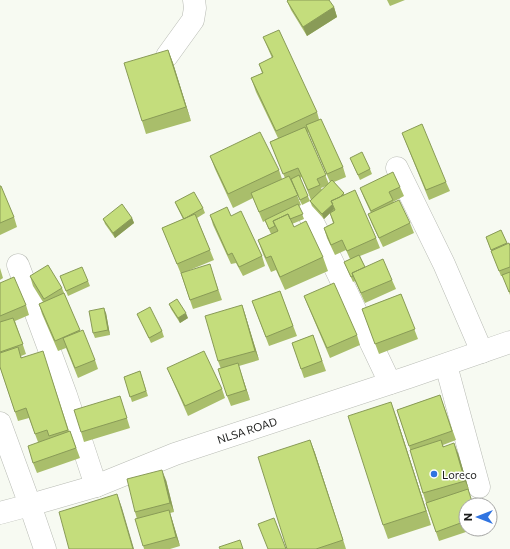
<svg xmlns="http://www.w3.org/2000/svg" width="510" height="549" font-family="Commissioner,sans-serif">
	<rect width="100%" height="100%" fill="#f7faf2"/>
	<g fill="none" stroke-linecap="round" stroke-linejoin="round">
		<g stroke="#b9bcb5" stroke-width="23">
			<path id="street" d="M167,56L193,20L195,8L194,0
				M397,168L444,264L482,352
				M307,211L320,236L390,383
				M18,265L66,395L96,486
				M446,365L479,487
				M0,423L30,505L0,513"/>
		</g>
		<g stroke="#b9bcb5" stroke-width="23">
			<path id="secondary" d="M45,549L30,505L96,486L175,454L409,377L510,342"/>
		</g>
		<use href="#street" stroke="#fff" stroke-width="22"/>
		<use href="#secondary" stroke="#fff" stroke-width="22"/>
	</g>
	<path fill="#a9be6b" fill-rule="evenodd" d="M387,0H405L390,6Z
		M287,1L334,7L337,17L307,36L291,10Z
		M263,37L317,112L319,119L343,167L346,177L334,182L345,195L376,238L380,248L360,256L365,267L392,280L396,289L365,303L355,281L353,282L344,262L350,259L346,250L335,255L327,238L324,228L333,223L330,213L324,219L312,206L310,201L302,205L292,181V182L301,205L299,206L304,219L292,224L294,227L323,257L328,271L285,290L276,270L271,272L263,254L258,240L271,234L265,221L263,222L253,198L233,208L215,169L210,156L279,170L282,179L285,178L270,142L278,138L256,92L251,78L262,73L259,64L272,58ZM307,132H308L330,182L329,184ZM302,177L311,200L312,199L310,201L300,178ZM326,186L322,190L321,188Z
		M168,50L173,63L191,121L146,134L142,121Z
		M402,133L446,182L450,191L429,200Z
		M350,158L370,169L372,174L360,180Z
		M0,186L14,217L17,227L0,235Z
		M400,187L404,196L393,202L410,223L414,233L383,247L372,224L368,214L371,213L364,198L360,188Z
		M175,202L203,208L205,213L197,218L214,260L185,272L213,274L222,300L193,309L181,274L162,228L183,219L177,207Z
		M210,215L231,216L262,256L265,266L243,276L236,263L231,264L213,225Z
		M132,218L134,223L115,238L105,224L103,219Z
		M501,230L507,244L510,246V295L503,276H501L493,256L486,237Z
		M0,268L3,278L0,280Z
		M30,276L62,288L80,331L95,360L98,369L78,378L66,348L58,351L42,314L39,304L43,302L33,286Z
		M60,276L88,281L90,286L68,296Z
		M0,283L26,305L29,315L15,321L26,354L21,356L22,358L46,361L69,431H70L80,458L37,473L33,463L38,442L29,418L18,421L0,367Z
		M280,291L297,336L269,346L252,301Z
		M401,294L418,339L379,354L362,309Z
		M304,296L357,335L360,345L330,358L308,306Z
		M169,304L188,318L180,323L171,309Z
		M242,305L245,314L259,360L239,366L250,400L231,406L227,396L221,369L218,361Z
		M106,313L110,335L95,338L93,333Z
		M137,314L162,331L164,337L151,343Z
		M313,335L326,371L304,378L292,343Z
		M167,368L222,389L225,398L188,416L171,377Z
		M140,371L148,396L132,402L124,377Z
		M440,395L456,440L443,445L444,447L458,453L469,490H468L466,505V529H475L439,541L426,503L423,493L410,449L397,410Z
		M120,396L130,428L84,442L81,432Z
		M396,416L431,525L388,539L383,525Z
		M310,440L315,453L346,549H287Z
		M166,480L174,512L170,513L180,546L170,549H144L137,519L135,512Z"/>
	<path fill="#899b57" d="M334,7L337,17L307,36L303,27Z
		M168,50L173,63L191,121L186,107Z
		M333,204L334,209L324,219L322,214Z
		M132,218L134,223L115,238L113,233Z
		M242,305L245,314L259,360L255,351Z
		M104,308L106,313L110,335L108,330Z
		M186,313L188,318L180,323L178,318Z
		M238,363L241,373L250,400L246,390Z
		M391,402L396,416L431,525L426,511Z
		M310,440L315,453L346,549L343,540Z
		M454,443L458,453L469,490L465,481Z
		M162,470L166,480L174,512L170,503Z
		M117,494L122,508L134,549H133Z
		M169,510L172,519L180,546L176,537Z"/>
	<path fill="#c4dd7c" stroke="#899b57" d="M288,0H329L334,7L303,27L287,1Z
		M279,30L317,112L276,131L251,78L263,73L259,64L273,57L263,37Z
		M168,50L186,107L142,121L124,63Z
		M321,119L343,167L327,174L306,125Z
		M422,124L446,182L426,190L402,133Z
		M305,127L326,175L317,179L320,185L308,190L298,168L283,174L270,142Z
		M260,132L279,170L228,194L210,156Z
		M362,152L370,169L358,175L350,158Z
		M393,172L400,187L389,192L393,200L371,211L360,188Z
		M299,175L308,196L300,200L291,179Z
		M289,176L298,195L259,212L251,193Z
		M332,180L344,193L340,197L331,201L333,204L322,214L310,201Z
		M0,186H1L14,217L0,223Z
		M355,190L376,238L347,251L342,240L331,245L324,228L334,223L330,213L335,210L331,201Z
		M194,192L203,208L184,219L175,202Z
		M399,200L410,223L379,238L368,214Z
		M122,204L132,218L113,233L103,219Z
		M298,204L303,214L290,219L288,214L273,221L275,226L269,229L265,220Z
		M227,207L231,216L241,211L262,256L239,267L232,253L228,255L210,215Z
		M195,214L210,250L177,264L162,228Z
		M288,214L294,227L306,221L323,257L280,277L271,256L266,258L258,240L278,231L273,221Z
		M501,230L507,243L491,250L486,237Z
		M509,243L510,246V267L499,271L491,251Z
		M359,255L365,267L352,273L353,276L351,277L344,262Z
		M383,259L392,280L361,293L352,273Z
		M210,264L218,290L190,300L181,273Z
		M48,265L62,288L44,299L30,276Z
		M82,267L88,281L66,291L60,276Z
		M510,272V291L509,292L502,275Z
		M14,277L26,305L0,316V283Z
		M334,283L357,335L327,348L304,296Z
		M280,291L293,326L266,337L252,301Z
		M64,293L80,330L55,341L39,304Z
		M401,294L415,329L375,344L362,309Z
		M177,299L186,313L178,318L169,304Z
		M242,305L255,351L218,361L205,316Z
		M150,307L162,331L149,338L137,314Z
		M104,308L108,330L93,333L89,311Z
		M13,318L23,344L0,352V322Z
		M83,330L95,360L75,368L63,338Z
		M313,335L322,361L301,369L292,343Z
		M18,347L21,358L43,351L68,430L49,436L47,430L35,434L26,408L15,412L0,367V353Z
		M204,351L222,389L185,406L167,368Z
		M238,363L246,390L227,396L218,369Z
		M140,371L146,391L130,397L124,377Z
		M440,395L452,431L409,446L397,410Z
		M120,396L127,418L81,432L74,410Z
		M391,402L426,511L383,525L348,416Z
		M70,431L76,448L33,463L28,446Z
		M310,440L343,540L316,549H287L258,457Z
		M441,440L443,447L454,443L465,481L423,493L410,450Z
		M162,470L170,503L135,512L127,479Z
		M468,489L473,505H466V521L436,532L426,503Z
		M117,494L133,549H69L59,512Z
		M169,510L176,537L143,546L135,519Z
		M274,518L286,549H268L258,524Z
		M240,540L243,549H220L219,547Z"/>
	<circle fill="#3074e1" stroke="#fff" stroke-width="1.5" cx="434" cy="474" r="4"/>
	<g text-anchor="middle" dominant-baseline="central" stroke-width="3" stroke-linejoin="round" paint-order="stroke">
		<g font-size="11" fill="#1d1e1c" stroke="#fff">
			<text transform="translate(247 430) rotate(-18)">NLSA ROAD</text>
		</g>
		<g font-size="11" fill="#1d1e1c" stroke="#fff" text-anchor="start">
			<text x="442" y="474">Loreco</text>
		</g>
	</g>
	<g transform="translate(478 517) rotate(270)"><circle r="19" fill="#ffffff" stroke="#a5a5a4"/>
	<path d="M0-3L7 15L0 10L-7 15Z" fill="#3074e1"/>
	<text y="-6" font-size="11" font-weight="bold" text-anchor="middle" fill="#1d1e1c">N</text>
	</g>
</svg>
